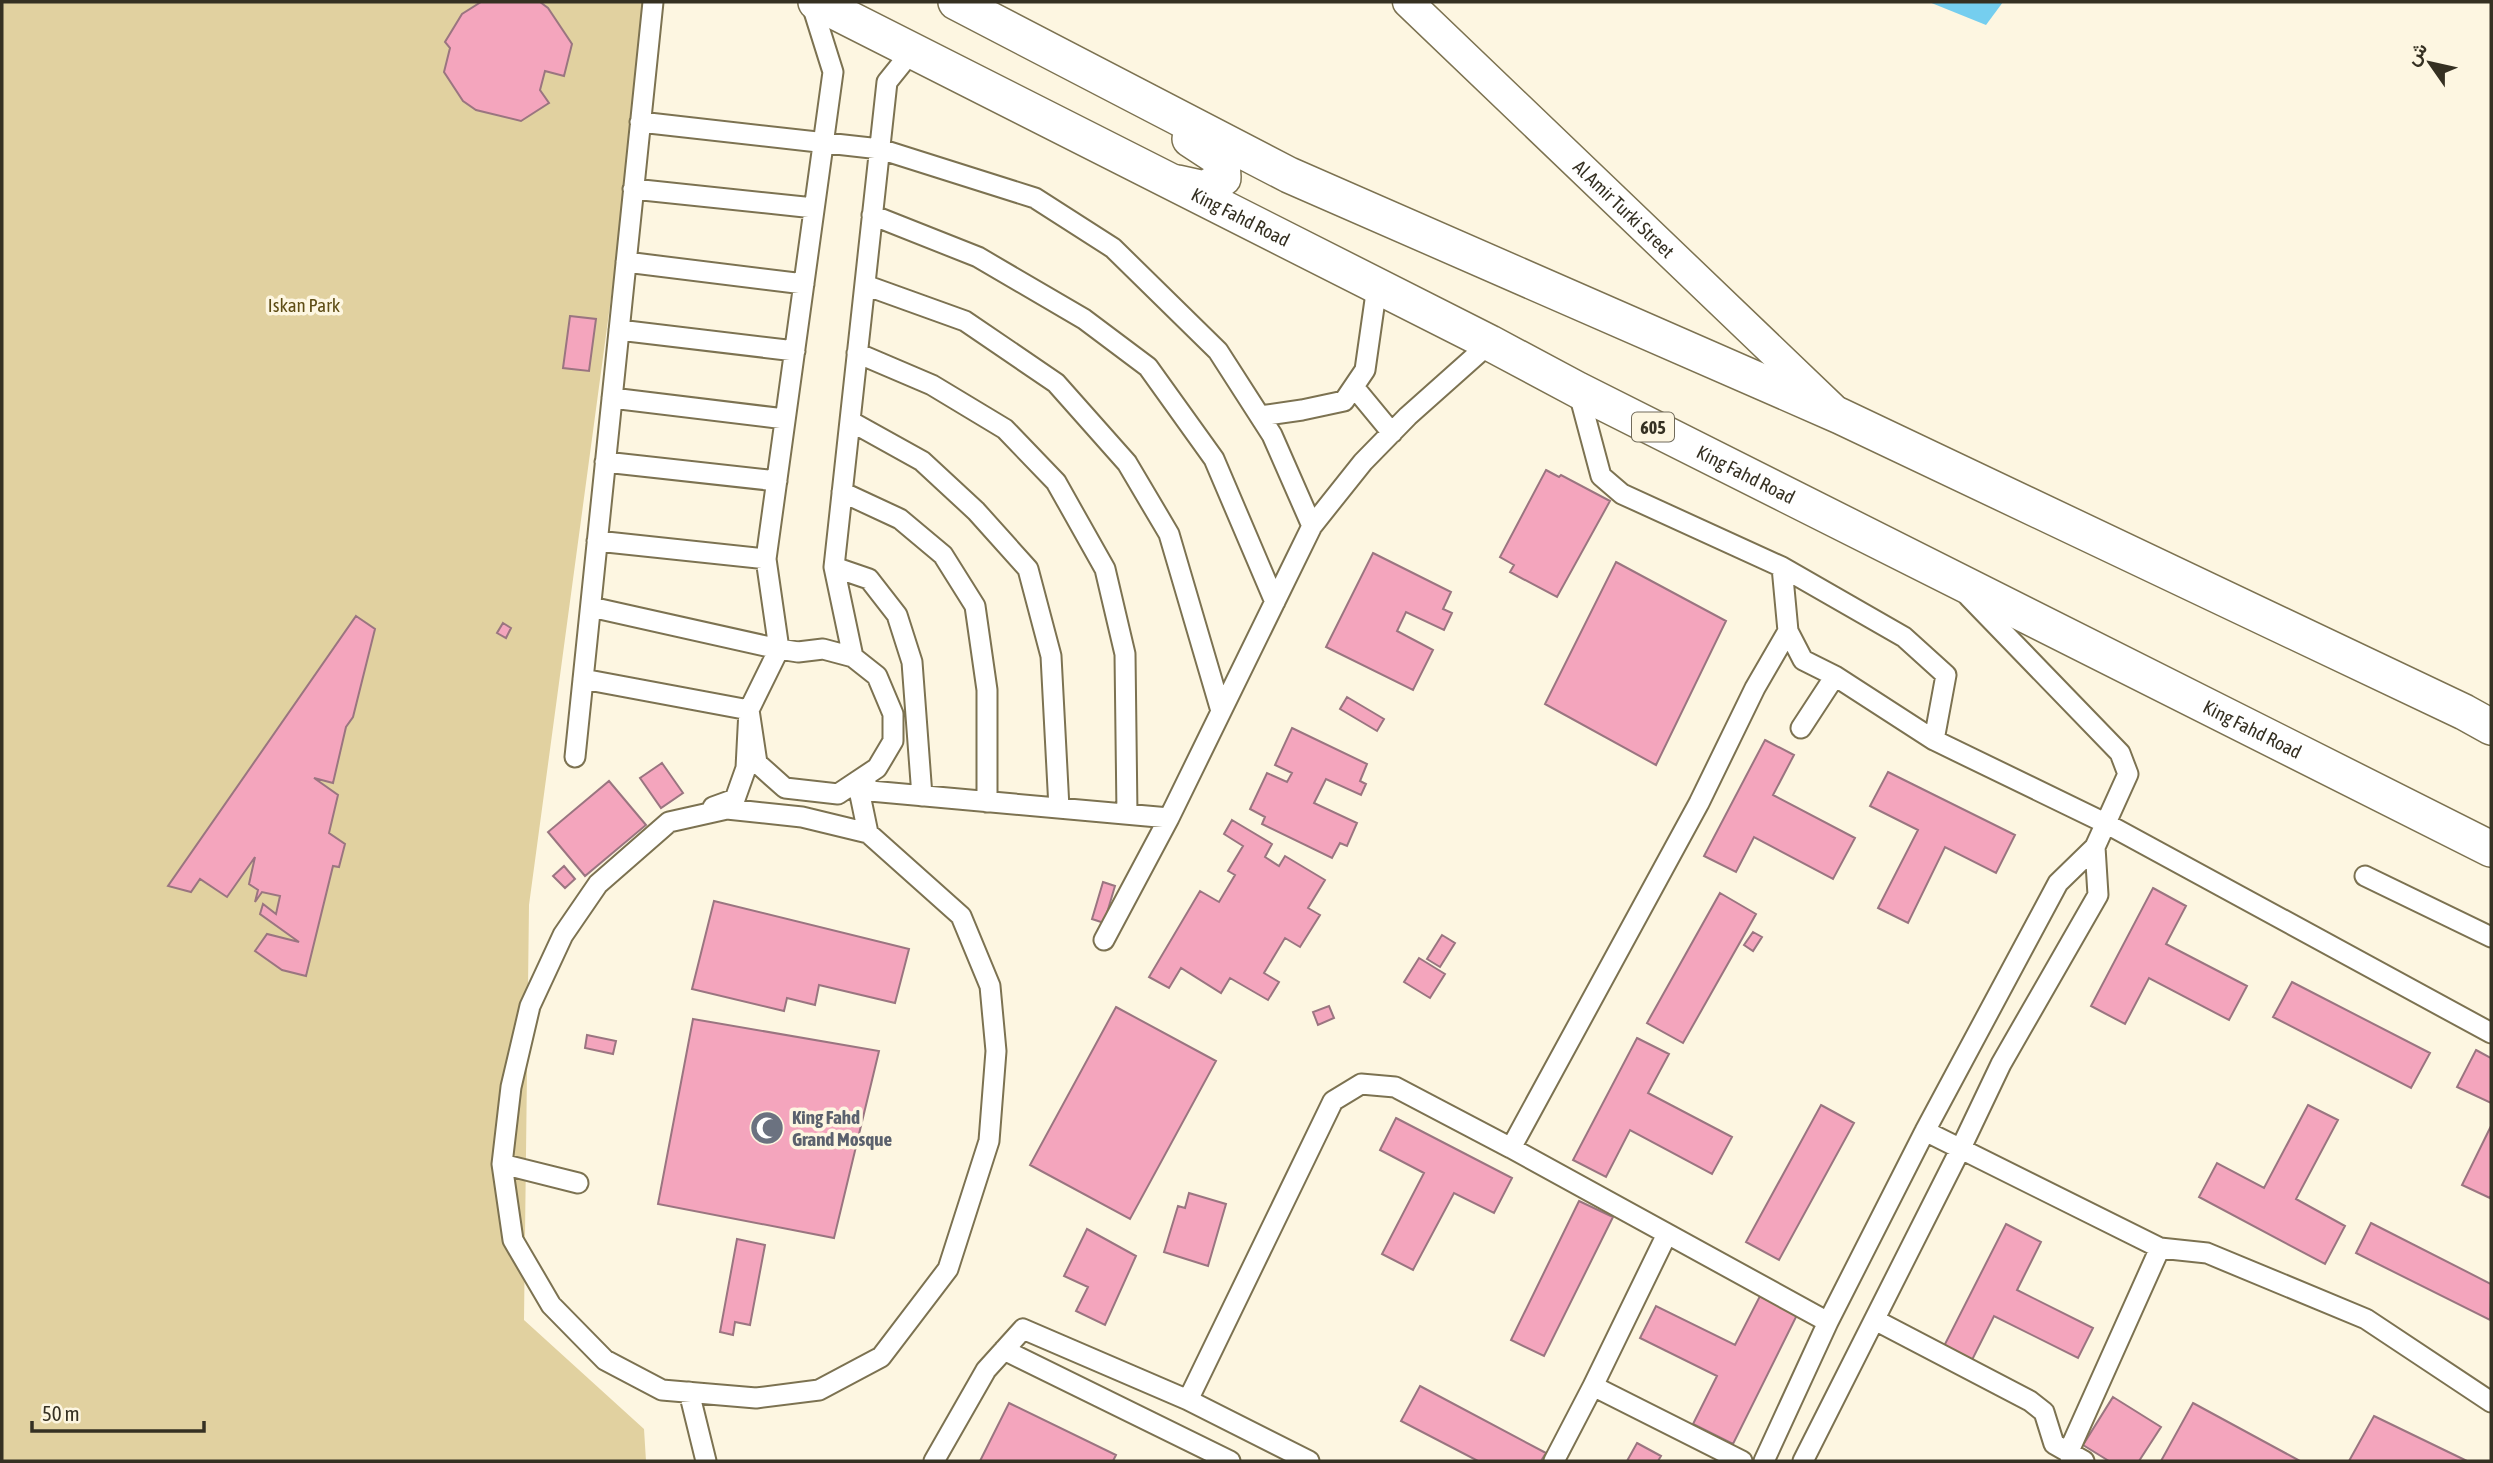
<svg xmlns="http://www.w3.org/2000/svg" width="2493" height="1463" font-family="'Asap Condensed',Vazirmatn,sans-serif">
	<rect width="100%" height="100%" fill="#fdf6e1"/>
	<path fill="#e1d1a0" d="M2,2H651L529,905L524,1320L644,1429L646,1461H2Z"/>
	<path fill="#75ceef" d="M1929,2H2003L1986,25Z"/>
	<path fill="#f4a5bd" stroke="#9a7580" stroke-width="2" d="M481,2H540L548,8L572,44L564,76L545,71L540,90L549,103L521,121L476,110L463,101L444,72L450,48L445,42L462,14Z
		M570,316L596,319L589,371L563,368Z
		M1546,470L1559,477L1561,475L1610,501L1557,597L1510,572L1514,565L1500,557Z
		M1373,553L1451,592L1443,609L1452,613L1444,630L1406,612L1397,631L1433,650L1413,690L1326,647Z
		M1616,562L1726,621L1656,765L1545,704Z
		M356,616L375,629L353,717L346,727L333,783L314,778L338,795L329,833L345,844L339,867L333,866L306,976L282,970L255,951L267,934L299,942L260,914L263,904L276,914L280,896L262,892L255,902L258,890L249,884L255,857L227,897L200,879L191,892L168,886Z
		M503,623L511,628L506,638L497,633Z
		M1347,697L1384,719L1377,731L1340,709Z
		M1292,728L1367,764L1360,781L1366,784L1361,795L1326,779L1314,803L1357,823L1347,846L1340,843L1332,858L1262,824L1265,817L1250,809L1267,773L1287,782L1292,773L1275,765Z
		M1765,740L1794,755L1773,795L1855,838L1833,879L1754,837L1736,872L1704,856Z
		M662,763L683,793L661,808L640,778Z
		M1888,772L2015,835L1996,873L1945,847L1908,923L1878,908L1918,830L1870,806Z
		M609,781L646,825L585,876L548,832Z
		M1232,820L1272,844L1265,857L1279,866L1285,856L1325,880L1308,908L1320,915L1300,947L1285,938L1264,973L1279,982L1268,1000L1230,978L1221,993L1181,968L1169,988L1149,977L1200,891L1219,902L1235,875L1228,871L1243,846L1224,834Z
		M564,866L575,879L565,888L553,876Z
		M1103,882L1115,886L1104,923L1092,919Z
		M2153,888L2186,906L2166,944L2247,986L2229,1020L2149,978L2125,1024L2091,1006Z
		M1720,893L1756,914L1683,1043L1647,1023Z
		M714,901L909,949L895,1003L819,985L815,1005L787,998L784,1011L692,989Z
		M1753,932L1762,937L1753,951L1744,945Z
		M1442,935L1455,943L1440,967L1427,959Z
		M1419,958L1445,974L1430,998L1404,982Z
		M2292,982L2430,1053L2411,1088L2273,1017Z
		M1329,1006L1334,1018L1318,1025L1313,1012Z
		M1116,1007L1216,1061L1130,1219L1030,1165Z
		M693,1019L879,1051L834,1238L658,1204Z
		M587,1035L616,1041L613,1054L585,1048Z
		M1637,1038L1669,1054L1648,1093L1732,1137L1712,1174L1630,1130L1606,1177L1573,1160Z
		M2476,1050L2491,1058V1103L2457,1087Z
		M1821,1105L1854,1123L1779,1260L1746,1242Z
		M2308,1105L2338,1120L2296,1199L2345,1226L2325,1264L2199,1197L2217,1163L2264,1188Z
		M1396,1118L1512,1178L1494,1213L1454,1193L1413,1270L1382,1254L1424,1173L1380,1150Z
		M2491,1126V1195L2490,1198L2462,1185Z
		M1189,1193L1226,1204L1208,1266L1164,1252L1178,1206L1185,1208Z
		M1579,1201L1613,1217L1544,1356L1511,1340Z
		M2371,1223L2491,1284L2490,1320L2356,1253Z
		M2006,1224L2041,1242L2017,1290L2093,1328L2078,1358L1994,1316L1970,1364L1942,1350Z
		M1087,1229L1136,1256L1105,1325L1076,1311L1088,1287L1064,1276Z
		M737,1239L765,1245L750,1325L735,1322L733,1335L720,1332Z
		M1760,1296L1797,1315L1733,1444L1693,1424L1717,1376L1640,1338L1656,1306L1735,1345Z
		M1420,1386L1546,1453L1541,1461H1478L1401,1421Z
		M2113,1397L2161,1427L2139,1461H2109L2083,1445Z
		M1009,1403L1116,1455L1113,1461H980Z
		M2193,1403L2300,1461H2161Z
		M2374,1416L2467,1461H2349Z
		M1637,1443L1661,1456L1658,1461H1627Z"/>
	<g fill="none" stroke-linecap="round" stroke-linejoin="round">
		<g stroke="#7c7251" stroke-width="23">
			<path id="street" d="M640,122L880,149L1035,198L1113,248L1218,351L1272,435L1312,526
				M633,189L814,208
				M872,215L978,257L1084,319L1148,367L1214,459L1275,602
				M626,262L804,284
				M865,285L965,321L1056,383L1127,463L1169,534L1221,711
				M619,330L795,351
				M857,353L932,385L1005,429L1056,482L1105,569L1125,654L1127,814
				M1354,387L1392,433
				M1578,390L1601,476L1622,494L1782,567L1904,637L1946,675L1934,740
				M612,398L785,419
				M1260,416L1302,410L1344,401L1365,370L1377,286
				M850,421L922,461L976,511L1028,569L1051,656L1059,808
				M605,462L777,481
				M842,492L900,519L943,555L975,606L987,690V802
				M597,541L766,559
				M834,567L869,579L897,615L912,662L922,796
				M1782,567L1788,631
				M591,607L779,649L766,559L833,72L811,2
				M779,649L798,652L823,649L853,657L877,676L893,714V741L877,768L838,794L785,788L757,763L749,710Z
				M853,657L834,567L887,82L912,51
				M583,679L749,710L746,768L735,799L713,807
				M1801,728L1835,676
				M575,757L653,2
				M866,782L859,790L868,833
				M859,790L1169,818
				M727,809L802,817L868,833L961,916L990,986L996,1051L989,1141L948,1269L881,1357L819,1390L756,1398L662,1390L605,1360L551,1305L513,1240L502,1164L511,1087L530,1006L563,935L598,884L669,822Z
				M2365,876L2491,937
				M1104,940L1169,818L1312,526L1363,462L1408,416L1490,343
				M1925,1131L2160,1248L2207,1253L2366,1319L2491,1402
				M1511,1148L1828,1322
				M502,1164L578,1183
				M1667,1234L1593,1386L1742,1461
				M1875,1320L2030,1401L2044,1412L2054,1444L2084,1461
				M1004,1350L1230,1461
				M689,1392L706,1461
				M1188,1400L1333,1101L1361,1084L1395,1087L1511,1148L1699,803L1755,688L1788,631L1803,660L1835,676L1934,740L2107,824L2491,1033
				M2068,1453L2160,1248
				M934,1461L986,1370L1023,1329L1188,1400L1309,1461
				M1554,1461L1593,1386
				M1764,1461L1828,1322L1925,1131L2058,883L2095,847L2128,774L2120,753L1969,597
				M1803,1461L1960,1150L2001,1064L2098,895L2095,847"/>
		</g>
		<g stroke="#7c7251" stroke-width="33">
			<g id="primary">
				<path id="s1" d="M1408,2L1832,408"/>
			</g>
		</g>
		<g stroke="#7c7251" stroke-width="38">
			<g id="highway">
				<path id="s2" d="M816,2L1490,343L1578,390L2491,849"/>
				<path d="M956,2L1289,175L1840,416L2464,712L2491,727"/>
				<path d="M1178,183L1205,189L1223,178L1222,160L1190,139"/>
			</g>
		</g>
		<use href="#street" stroke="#fff" stroke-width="19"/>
		<use href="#primary" stroke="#fff" stroke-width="30"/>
		<use href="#highway" stroke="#fff" stroke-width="35"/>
	</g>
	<defs>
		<g id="mosque-disc" transform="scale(1.75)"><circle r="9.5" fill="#6b7280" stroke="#fdf6e1"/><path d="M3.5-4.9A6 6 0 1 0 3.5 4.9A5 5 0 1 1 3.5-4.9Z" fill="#fff"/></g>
	</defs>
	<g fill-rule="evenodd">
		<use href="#mosque-disc" x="767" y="1128"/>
	</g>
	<g text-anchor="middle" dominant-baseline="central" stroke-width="7" stroke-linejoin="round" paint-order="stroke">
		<rect fill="#fdf6e1" stroke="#716b5b" stroke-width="2" x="1632" y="412.5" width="42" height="29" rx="5"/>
		<g font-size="18" font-weight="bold" fill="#353022">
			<text x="1653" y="427">605</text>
		</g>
		<g font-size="19" fill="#353022" stroke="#fdf6e1">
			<text stroke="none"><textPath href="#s1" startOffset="299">Al Amir Turki Street</textPath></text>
			<text stroke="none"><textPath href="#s2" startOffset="476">King Fahd Road</textPath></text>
			<text stroke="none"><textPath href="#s2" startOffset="1043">King Fahd Road</textPath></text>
			<text stroke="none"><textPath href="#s2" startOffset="1610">King Fahd Road</textPath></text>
		</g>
		<g font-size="19" fill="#5e4d15" stroke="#fdf6e1">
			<text x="304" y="305">Iskan Park</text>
		</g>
		<g font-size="19" font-weight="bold" fill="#5b616d" stroke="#fdf6e1" text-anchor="start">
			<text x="792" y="1117">King Fahd<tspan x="792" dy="22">Grand Mosque</tspan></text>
		</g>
	</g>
	<rect width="2493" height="1463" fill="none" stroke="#353022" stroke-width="7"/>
	<g transform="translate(2430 63) rotate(304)" stroke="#fdf6e1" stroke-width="5" paint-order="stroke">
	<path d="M0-5L12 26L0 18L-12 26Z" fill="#353022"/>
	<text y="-10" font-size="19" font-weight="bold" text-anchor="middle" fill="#353022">ش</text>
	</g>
	<path d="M32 1421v10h172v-10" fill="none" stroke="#353022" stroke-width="3.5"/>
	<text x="42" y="1421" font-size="21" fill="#353022" stroke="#fdf6e1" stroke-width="5" paint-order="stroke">50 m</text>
</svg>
